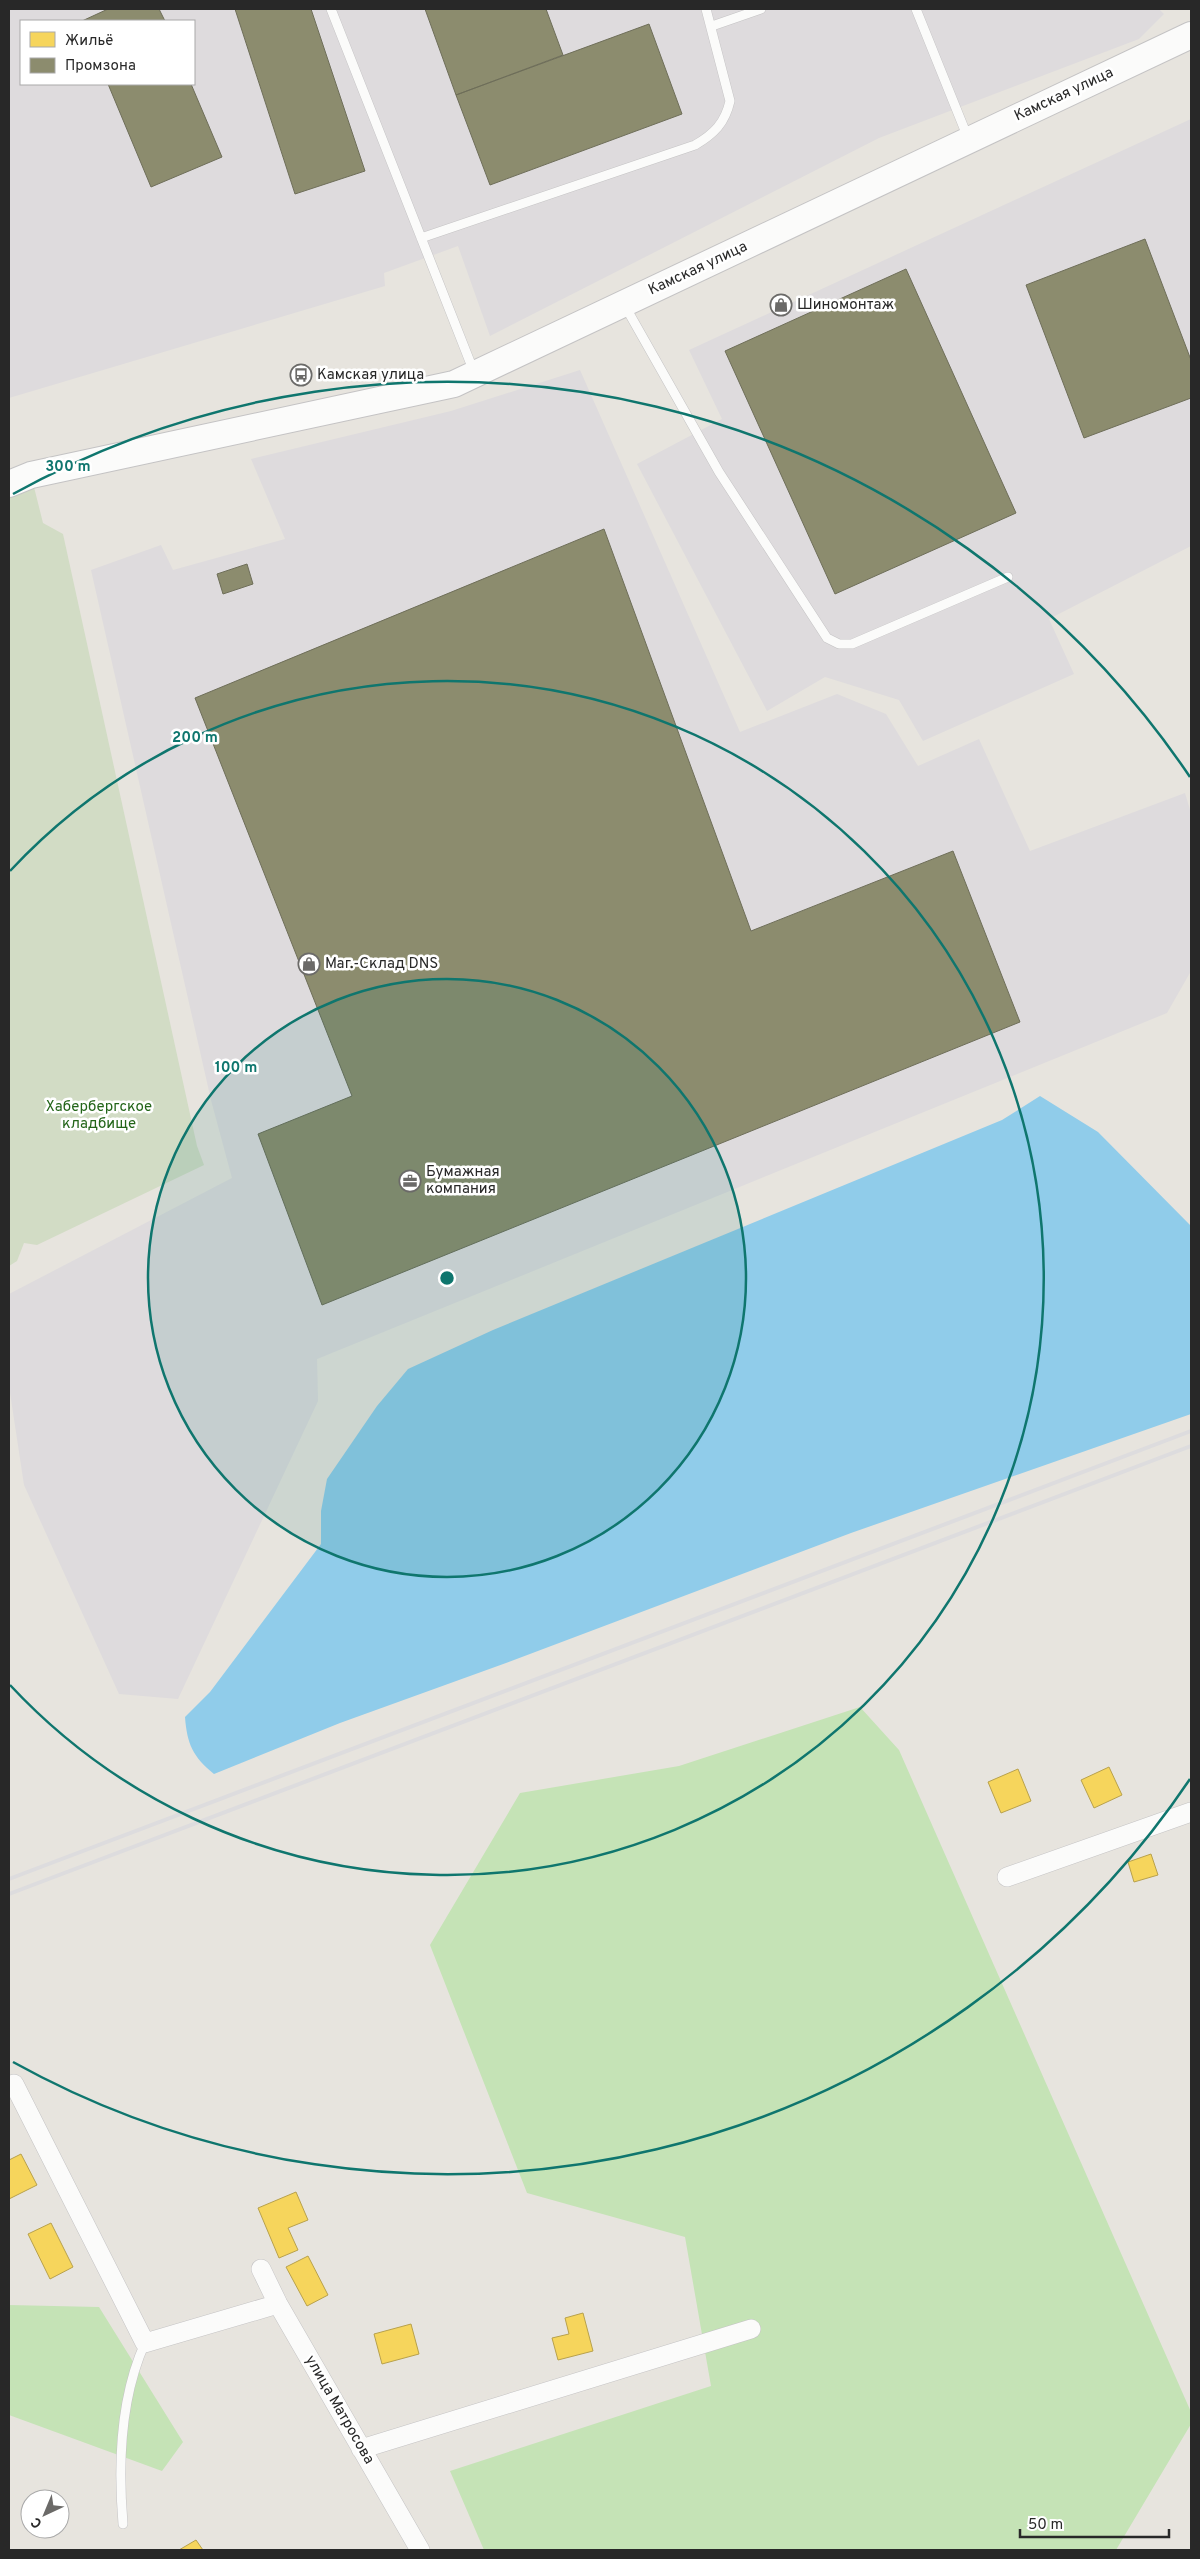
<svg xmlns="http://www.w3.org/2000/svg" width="1200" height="2559" font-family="Overpass,sans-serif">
	<rect width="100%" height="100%" fill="#e7e4de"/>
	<path fill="#dedbdd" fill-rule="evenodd" d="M9,9H1159L1164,14L1139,39L879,138L490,336L458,246L384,273L385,286L9,398ZM21,21H194V84H21Z
		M1191,119V546L1049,619L1074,674L923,741L899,700L825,677L767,711L637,464L722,419L689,350Z
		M580,370L740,732L837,694L886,714L918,766L979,739L1030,851L1185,793L1191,813V971L1167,1013L317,1359L318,1401L178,1699L119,1694L24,1485L9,1386V1294L232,1178L211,1100L91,570L161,545L173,570L285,539L251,459L451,411Z"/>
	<path fill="#c5e3b6" d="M860,1707L899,1750L1191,2412V2424L1116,2550H484L450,2471L711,2386L685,2237L527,2193L430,1945L520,1793L679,1766Z
		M9,2305L99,2307L183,2442L162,2471L9,2415Z"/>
	<path fill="#d2dcc5" d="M34,487L43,523L63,534L197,1146L204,1165L37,1245L24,1243L17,1261L9,1266V498Z"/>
	<path fill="#90ccea" d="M1040,1096L1098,1132L1191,1226V1414L851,1533L506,1663L340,1723L214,1774C193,1757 187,1744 185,1717L210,1692L321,1544V1511L327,1479L377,1406L408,1369L493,1330L1002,1120Z"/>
	<path fill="#f6d55c" stroke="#b8a14c" d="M1109,1767L1122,1795L1094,1808L1081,1780Z
		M1018,1769L1031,1801L1001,1813L988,1782Z
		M1151,1854L1158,1875L1134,1882L1128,1862Z
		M21,2154L37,2185L9,2199V2160Z
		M296,2192L308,2220L288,2228L298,2250L279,2258L258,2208Z
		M51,2223L73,2267L50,2279L28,2234Z
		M308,2256L328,2295L307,2306L286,2267Z
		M583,2313L593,2351L558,2360L552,2338L569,2334L565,2318Z
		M411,2324L419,2354L382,2364L374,2334Z
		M196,2540L203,2550H179Z"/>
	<path fill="#8c8c6e" stroke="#6e6e59" d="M108,9H159L165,21H82Z
		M235,9H311L365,171L295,194Z
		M425,9H546L563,55L456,95Z
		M649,24L682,114L490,185L456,95Z
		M108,84H191L222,157L151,187Z
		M1145,239L1191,360V398L1084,438L1026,285Z
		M906,269L1016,513L835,594L725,351Z
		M604,529L751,931L953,851L1020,1022L322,1305L258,1134L352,1096L195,698Z
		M247,564L253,584L223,594L217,574Z"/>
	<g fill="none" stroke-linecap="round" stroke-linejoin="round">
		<g stroke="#c4c3c4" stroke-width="10">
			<path id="lane" d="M331,9L474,372
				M916,9L968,138
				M712,26L761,9
				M421,238L695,145C714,134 725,123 730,101L706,9
				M625,306L719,472L827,638L839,644H852L1008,577
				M123,2524C118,2465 120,2398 145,2343"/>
		</g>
		<g stroke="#c4c3c4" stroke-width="20">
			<path id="street" d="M1007,1877L1191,1812
				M14,2084L145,2343L278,2304
				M261,2269L278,2304L420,2550
				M361,2449L751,2329"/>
		</g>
		<g stroke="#c4c3c4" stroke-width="28">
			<path id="secondary" d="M9,484L31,475L454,384L1191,35"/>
		</g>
		<use href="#lane" stroke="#fbfbfa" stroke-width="9"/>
		<use href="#street" stroke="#fbfbfa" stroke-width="19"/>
		<use href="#secondary" stroke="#fbfbfa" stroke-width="26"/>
		<path stroke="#dddcde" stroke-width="4" d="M9,1879L1191,1431
			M9,1894L1191,1446"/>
	</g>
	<circle cx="447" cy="1278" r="299" fill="#0f766e" fill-opacity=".12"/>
	<g fill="none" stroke="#0f766e" stroke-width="2.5">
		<circle cx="447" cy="1278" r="299"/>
		<path d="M10 871A597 597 0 1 1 10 1685"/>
		<path d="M1190 1779A896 896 0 0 1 13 2062M13 494A896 896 0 0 1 1190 777"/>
	</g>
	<defs>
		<g id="shop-ring" transform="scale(1.125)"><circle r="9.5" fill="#fff" stroke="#6b6a68" stroke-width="1.5"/><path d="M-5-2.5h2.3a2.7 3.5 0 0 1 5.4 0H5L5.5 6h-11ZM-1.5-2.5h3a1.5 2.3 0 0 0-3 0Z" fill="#6b6a68"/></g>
		<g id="bus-ring" transform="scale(1.125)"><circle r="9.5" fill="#fff" stroke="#6b6a68" stroke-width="1.5"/><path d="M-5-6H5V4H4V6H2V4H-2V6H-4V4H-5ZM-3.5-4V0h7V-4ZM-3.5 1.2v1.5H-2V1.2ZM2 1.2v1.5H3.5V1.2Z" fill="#6b6a68"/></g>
		<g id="office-ring" transform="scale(1.125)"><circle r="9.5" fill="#fff" stroke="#6b6a68" stroke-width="1.5"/><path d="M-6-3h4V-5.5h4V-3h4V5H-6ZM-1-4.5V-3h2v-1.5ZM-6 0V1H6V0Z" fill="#6b6a68"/></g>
	</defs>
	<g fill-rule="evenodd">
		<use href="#shop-ring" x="781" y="305"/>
		<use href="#bus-ring" x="301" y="375"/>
		<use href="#shop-ring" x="309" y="964"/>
		<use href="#office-ring" x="410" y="1181"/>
	</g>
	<g text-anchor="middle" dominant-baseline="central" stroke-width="5" stroke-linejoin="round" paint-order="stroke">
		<g font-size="15" fill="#282828" stroke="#fff">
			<text transform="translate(1064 95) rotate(-25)">Камская улица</text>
			<text transform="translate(698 269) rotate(-25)">Камская улица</text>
			<text transform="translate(339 2410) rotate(60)">улица Матросова</text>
		</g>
		<g font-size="15" fill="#282828" stroke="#fff" text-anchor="start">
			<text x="797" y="305">Шиномонтаж</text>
			<text x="317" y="375">Камская улица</text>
			<text x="325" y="964">Маг.-Склад DNS</text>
			<text x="426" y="1172">Бумажная<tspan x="426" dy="17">компания</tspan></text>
		</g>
		<g font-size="15" fill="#236519" stroke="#fff">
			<text x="99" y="1107">Хабербергское<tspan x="99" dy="17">кладбище</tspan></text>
		</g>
	</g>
	<circle cx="447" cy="1278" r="8" fill="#0f766e" stroke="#fff" stroke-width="2.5"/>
	<g font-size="15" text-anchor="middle" font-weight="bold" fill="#0f766e" stroke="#fff" stroke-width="5" stroke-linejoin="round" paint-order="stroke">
		<text x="68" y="471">300 m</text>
		<text x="195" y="742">200 m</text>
		<text x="236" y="1072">100 m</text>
	</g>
	<rect width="1200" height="2559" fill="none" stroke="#282828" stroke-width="20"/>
	<rect x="20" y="20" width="175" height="65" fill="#ffffff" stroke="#a9a9a9"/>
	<rect x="30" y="32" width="25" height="15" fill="#f6d55c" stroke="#a9a9a9"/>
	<text x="65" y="45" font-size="15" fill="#282828">Жильё</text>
	<rect x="30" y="58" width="25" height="15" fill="#8c8c6e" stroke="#a9a9a9"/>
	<text x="65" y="70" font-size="15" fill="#282828">Промзона</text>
	<g transform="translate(45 2514) rotate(224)"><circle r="24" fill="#ffffff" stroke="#a9a9a9"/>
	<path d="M0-4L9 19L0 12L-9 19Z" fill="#6b6a68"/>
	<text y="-8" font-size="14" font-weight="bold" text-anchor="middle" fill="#282828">С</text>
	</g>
	<path d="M1020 2529v8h149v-8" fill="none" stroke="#282828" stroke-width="2.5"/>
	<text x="1028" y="2529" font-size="15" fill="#282828" stroke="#ffffff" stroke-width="4" paint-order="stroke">50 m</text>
</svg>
